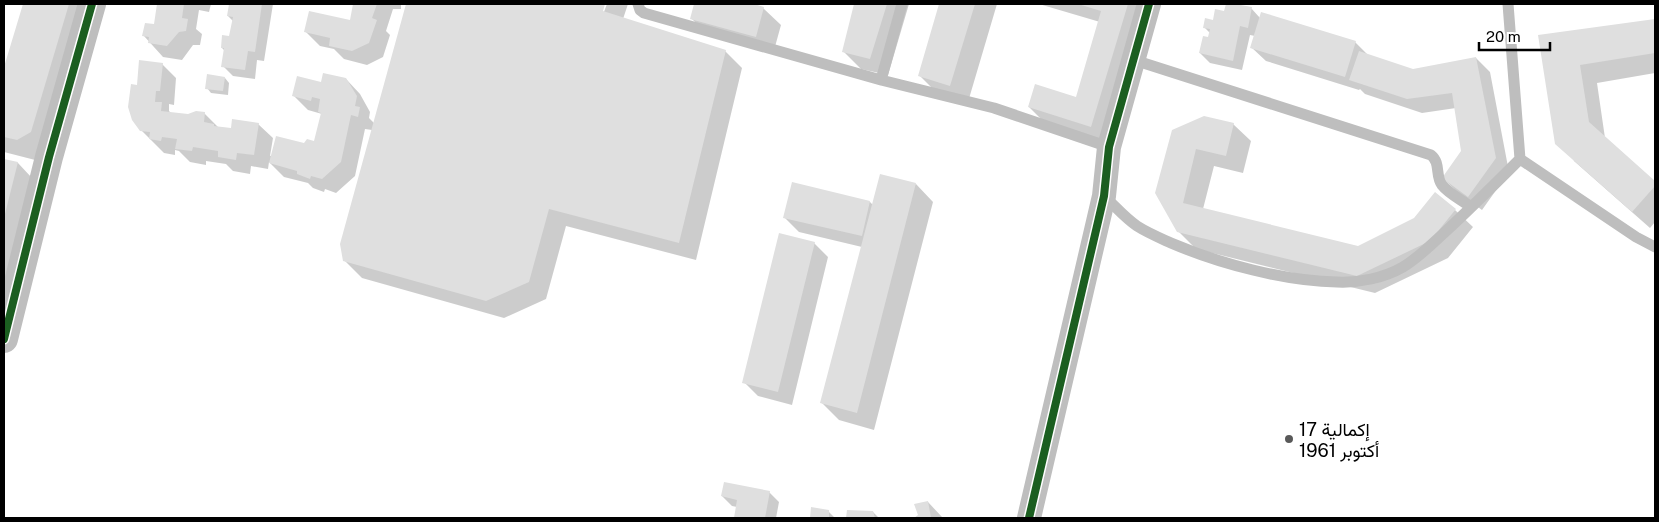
<svg xmlns="http://www.w3.org/2000/svg" width="1659" height="522" font-family="'Public Sans',Vazirmatn,sans-serif">
	<rect width="100%" height="100%" fill="#fff"/>
	<path fill="#0003" d="M24,4H96L39,161L4,152V72Z
		M158,4H211L209,12L199,10L196,29L202,34L200,45H193L182,60L163,57L144,36L155,26Z
		M230,4L239,5L240,4H273L264,61L257,60L255,79L233,76L223,66L225,51L222,48L231,37L233,21L228,16Z
		M355,4H401V9H393L386,31L390,35L383,57L367,65L344,59L334,49L320,46L306,32L351,22Z
		M407,4H604L600,16L602,17L607,4H628L623,19L725,51L742,68L696,260L566,226L546,299L504,318L362,278L344,260L372,130L365,129L355,176L336,193L325,189L324,192L313,188L308,183L284,177L269,162L268,169L251,166L250,174L233,171L226,164L206,161V165L190,162L179,151L175,150V155L164,153L141,130L138,86L162,64L176,78L174,105L169,104V111L172,114L189,116L204,113L219,128L232,130L258,124L273,138L270,156L315,143L322,114L308,110L294,96L322,84L346,79L360,94L370,112L369,118L374,123Z
		M696,4H750L763,8L781,25L773,54L709,36L691,18Z
		M856,4H909L888,75L861,69L844,52Z
		M941,4H997L968,102L937,93L919,75Z
		M1039,4H1150L1108,143L1047,125L1029,107L1077,98L1100,22Z
		M1227,4L1251,8L1260,18L1355,42L1369,56L1413,71L1476,58L1490,72L1509,172L1482,210L1457,192L1443,178L1462,152L1456,108L1422,113L1365,94L1360,89L1359,90L1266,61L1251,47L1255,36L1250,35L1242,70L1210,63L1200,53L1209,39L1210,33L1204,27L1225,13Z
		M1655,20V73L1597,83L1605,138L1655,182V222L1650,228L1574,161L1540,36Z
		M225,78L229,83L228,95L211,93L207,88Z
		M1233,124L1251,141L1243,173L1214,166L1203,209L1358,248L1415,219L1435,194L1455,210L1473,227L1448,258L1375,293L1196,249L1178,231L1173,131Z
		M4,160L18,163L32,178L6,282L4,281Z
		M916,184L933,202L874,430L839,420L822,403L862,247L799,232L785,218L870,202L873,205Z
		M814,243L828,257L792,405L758,396L744,382Z
		M769,492L779,502L776,518H735L737,507L732,506L722,496Z
		M928,502L942,517V518H916L920,515Z
		M812,509L828,511L835,518H811Z
		M848,511L873,512L879,518H847Z"/>
	<path fill="#dfdfdf" d="M23,4H69L31,132L17,140L4,137V67Z
		M157,4H184L182,18L188,19L186,31L179,32L167,46L148,43L149,37L142,36L145,23L154,24Z
		M229,4H262L255,52L248,51L245,70L221,67L224,48H221L222,35L229,36L233,17L227,16Z
		M353,4H377L372,18L377,20L369,43L352,51L329,46L330,38L304,32L309,11L350,20Z
		M406,4H605L603,11L726,50L679,243L549,209L529,282L486,301L343,261L340,244Z
		M694,4H754L764,7L756,37L690,19Z
		M854,4H887L870,59L842,52Z
		M939,4H975L950,86L918,76Z
		M1078,4H1128L1091,127L1028,107L1035,84L1076,97L1101,11Z
		M1226,4H1235L1252,7L1248,28L1240,26L1233,61L1199,53L1203,36L1208,37L1210,29L1203,28L1205,18L1213,20L1215,9L1224,11Z
		M1261,12L1356,41L1345,77L1250,48Z
		M1655,19V53L1580,65L1589,122L1655,181V186L1632,212L1555,144L1538,35Z
		M1359,51L1413,69L1476,57L1496,158L1468,197L1442,178L1461,151L1452,93L1407,99L1349,80Z
		M139,60L163,63L160,91H156L155,102H162L161,111L188,114L196,111L205,112L204,122L214,124V126L231,128L232,119L259,123L254,155L237,153L236,160L218,157V151L193,147L192,151L175,149L177,139L162,137L161,141L149,139L150,132L140,131L132,120L128,107L131,84L137,85Z
		M323,73L346,78L357,96L355,106L360,107L358,117L351,115L341,162L322,179L311,176L310,179L297,174V171L269,163L276,136L304,143L307,139L314,141L321,113L318,112L320,99L312,97L311,101L292,96L297,76L321,82Z
		M207,74L225,77L223,91L205,89Z
		M1204,116L1234,123L1226,156L1196,149L1183,203L1358,246L1414,218L1435,192L1456,209L1430,241L1357,276L1177,232L1155,193L1172,130Z
		M4,159L18,162L4,218Z
		M880,174L916,183L857,413L820,403Z
		M792,182L870,201L862,236L783,218Z
		M779,233L815,242L778,392L742,383Z
		M724,482L770,491L765,518H734L737,500L721,496Z
		M928,501L931,518H914L918,515L914,504Z
		M811,507L829,510V518H810Z
		M847,510L873,511L875,518H846Z"/>
	<g fill="none" stroke-linecap="round" stroke-linejoin="round">
		<path stroke="#bebebe" stroke-width="11" d="M638,4L640,10L644,13L881,80
			M902,4L881,80L994,108L1109,147
			M1134,60L1431,155C1441,163 1435,176 1442,185C1449,194 1462,200 1471,207
			M1520,159L1636,237L1655,247
			M1104,196C1115,206 1125,218 1137,226C1148,233 1160,238 1171,243C1220,264 1285,281 1337,282C1359,283 1384,278 1403,267C1418,258 1431,245 1444,233C1470,209 1495,184 1520,159L1508,4"/>
		<path stroke="#bebebe" stroke-width="24" d="M1029,518L1104,196L1109,147L1149,4"/>
		<path stroke="#bebebe" stroke-width="28" d="M4,339L49,157L92,4"/>
		<g stroke="#fff" stroke-width="11">
			<path id="cycleway" d="M4,339L49,157L92,4
				M1029,518L1104,196L1109,147L1149,4"/>
		</g>
		<use href="#cycleway" stroke="#1b5e20" stroke-width="8"/>
	</g>
	<circle fill="#595959" stroke="#fff" stroke-width="2" cx="1289" cy="439" r="5"/>
	<g text-anchor="middle" dominant-baseline="central" stroke-width="4" stroke-linejoin="round" paint-order="stroke">
		<g font-size="18" fill="#000" stroke="#fff" text-anchor="start">
			<text x="1299" y="429">إكمالية 17<tspan x="1299" dy="21">أكتوبر 1961</tspan></text>
		</g>
	</g>
	<rect width="1659" height="522" fill="none" stroke="#000000" stroke-width="10"/>
	<path d="M1479 42v8h71v-8" fill="none" stroke="#000000" stroke-width="2.5"/>
	<text x="1486" y="42" font-size="15" fill="#000000" stroke="#ffffff" stroke-width="4" paint-order="stroke">20 m</text>
</svg>
